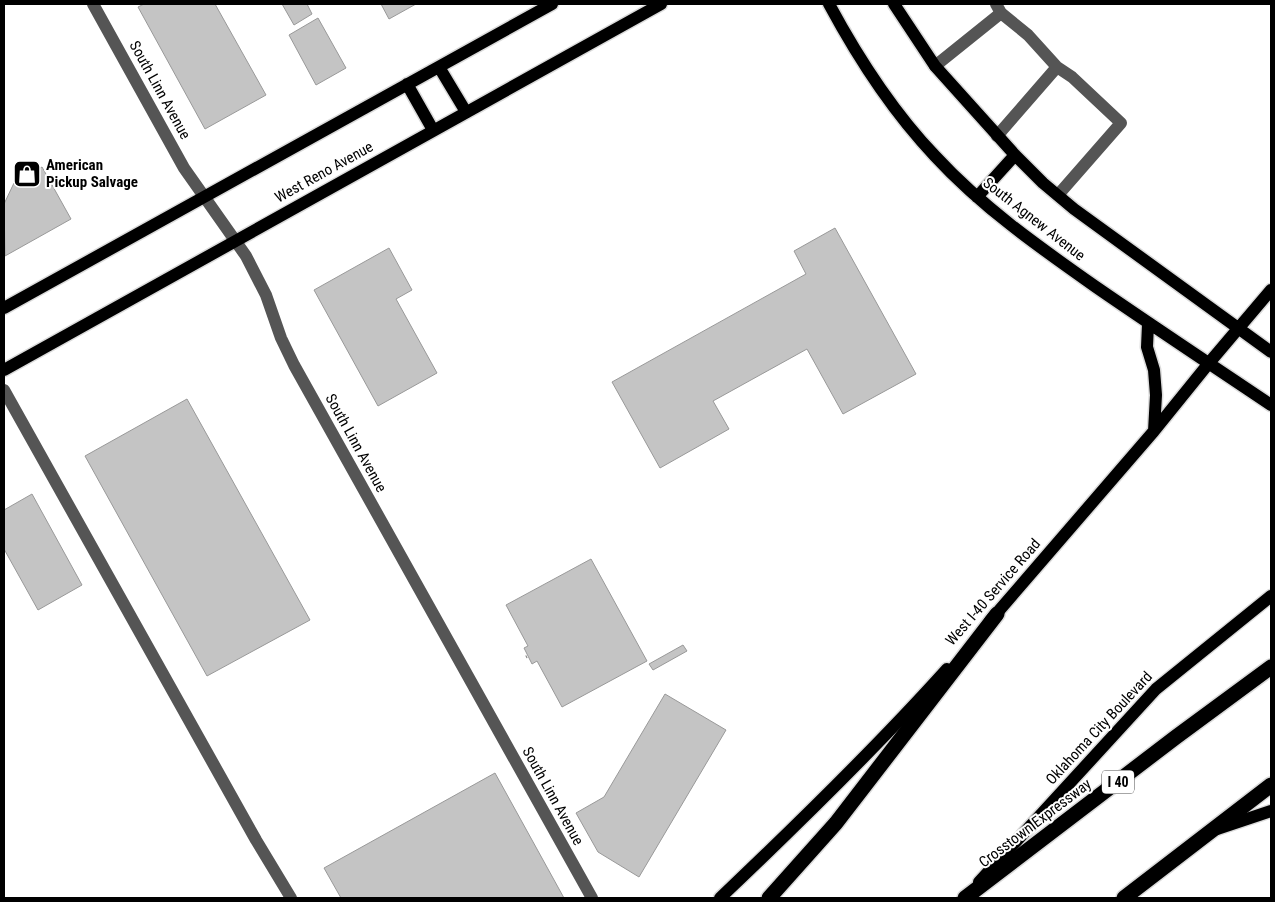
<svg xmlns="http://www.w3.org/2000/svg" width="1275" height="902" font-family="'Roboto Condensed',sans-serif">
	<rect width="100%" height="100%" fill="#fff"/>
	<path fill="#c4c4c4" stroke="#999" d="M144,4H215L266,95L205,129L138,7Z
		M282,4H307L312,14L294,25Z
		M381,4H416L389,19Z
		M318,18L346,68L316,85L289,35Z
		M42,167L71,219L5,256L4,204L14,183Z
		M835,228L916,374L843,414L807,349L713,401L729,429L660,468L612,382L806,274L794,251Z
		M389,248L412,290L396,299L437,373L378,406L314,290Z
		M187,399L310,620L207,676L85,456Z
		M32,494L82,585L38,610L4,549V510Z
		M591,559L647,661L562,707L537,661L532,664L524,648L528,646L506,605Z
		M683,645L687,651L653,670L649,664Z
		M665,694L726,730L639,877L598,852L576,813L604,797Z
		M495,773L564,898H341L324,868Z"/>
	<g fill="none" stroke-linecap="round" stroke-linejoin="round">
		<g stroke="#dbdbdb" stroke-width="15">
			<path id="major" d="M829,4C857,56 894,113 935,156C982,207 1039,247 1096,287C1154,327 1213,366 1271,405
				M894,4L935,66L1015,155L1043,183L1074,209L1271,352
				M439,67L466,112
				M407,84L433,130
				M977,197L1015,155
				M4,308L552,4
				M1148,324L1147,347L1154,370L1156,395L1154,431
				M4,370L661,4
				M990,621L1154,431L1209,363L1271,290
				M1217,829L1271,811
				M979,882L1156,689L1271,596
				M720,898C798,824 875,749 947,669"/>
		</g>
		<g stroke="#dbdbdb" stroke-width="18">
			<path id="highway" d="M769,898L836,823L997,614
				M965,898L1176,737L1271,667
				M1124,898L1271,785"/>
		</g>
		<path stroke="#777" stroke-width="3" stroke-dasharray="1 2.5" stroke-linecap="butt" d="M526,657L528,656"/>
		<path stroke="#555" stroke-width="12" d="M93,4L184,168L246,256L266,295L281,338L294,365L592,898
			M935,66L1001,13L996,4
			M1057,67L1072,77L1121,123L1058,195
			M997,136L1057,67L1028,35L1001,13
			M4,390L256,840L291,898"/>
		<use href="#major" stroke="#000" stroke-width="12"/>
		<use href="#highway" stroke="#000" stroke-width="15"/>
	</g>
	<defs>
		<g id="shop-square" transform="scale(1.4375)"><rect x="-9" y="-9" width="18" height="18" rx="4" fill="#000" stroke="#fff"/><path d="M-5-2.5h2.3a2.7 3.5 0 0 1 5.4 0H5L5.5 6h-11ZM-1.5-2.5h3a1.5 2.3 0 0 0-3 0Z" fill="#fff"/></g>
	</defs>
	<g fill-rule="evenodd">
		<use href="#shop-square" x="27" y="174"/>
	</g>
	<g text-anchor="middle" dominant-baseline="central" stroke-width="4" stroke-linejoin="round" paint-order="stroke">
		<rect fill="#fff" stroke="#4c4c4c" stroke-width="1" x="1102" y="770.5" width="32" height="23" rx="4"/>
		<g font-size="14" font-weight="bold" fill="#000">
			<text x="1118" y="782">I 40</text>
		</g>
		<g font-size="15" fill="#000" stroke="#fff">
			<text transform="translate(160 90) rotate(61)">South Linn Avenue</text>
			<text transform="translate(324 172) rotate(-29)">West Reno Avenue</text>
			<text transform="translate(1034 219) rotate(38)">South Agnew Avenue</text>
			<text transform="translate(356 443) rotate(61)">South Linn Avenue</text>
			<text transform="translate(993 592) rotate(-49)">West I-40 Service Road</text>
			<text transform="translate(1099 728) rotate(-47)">Oklahoma City Boulevard</text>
			<text transform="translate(553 796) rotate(61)">South Linn Avenue</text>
			<text transform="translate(1035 823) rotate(-37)">Crosstown Expressway</text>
		</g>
		<g font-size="15" font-weight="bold" fill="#000" stroke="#fff" text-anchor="start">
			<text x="46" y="165">American<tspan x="46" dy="17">Pickup Salvage</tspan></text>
		</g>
	</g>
	<rect width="1275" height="902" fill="none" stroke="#000000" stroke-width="10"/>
</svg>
